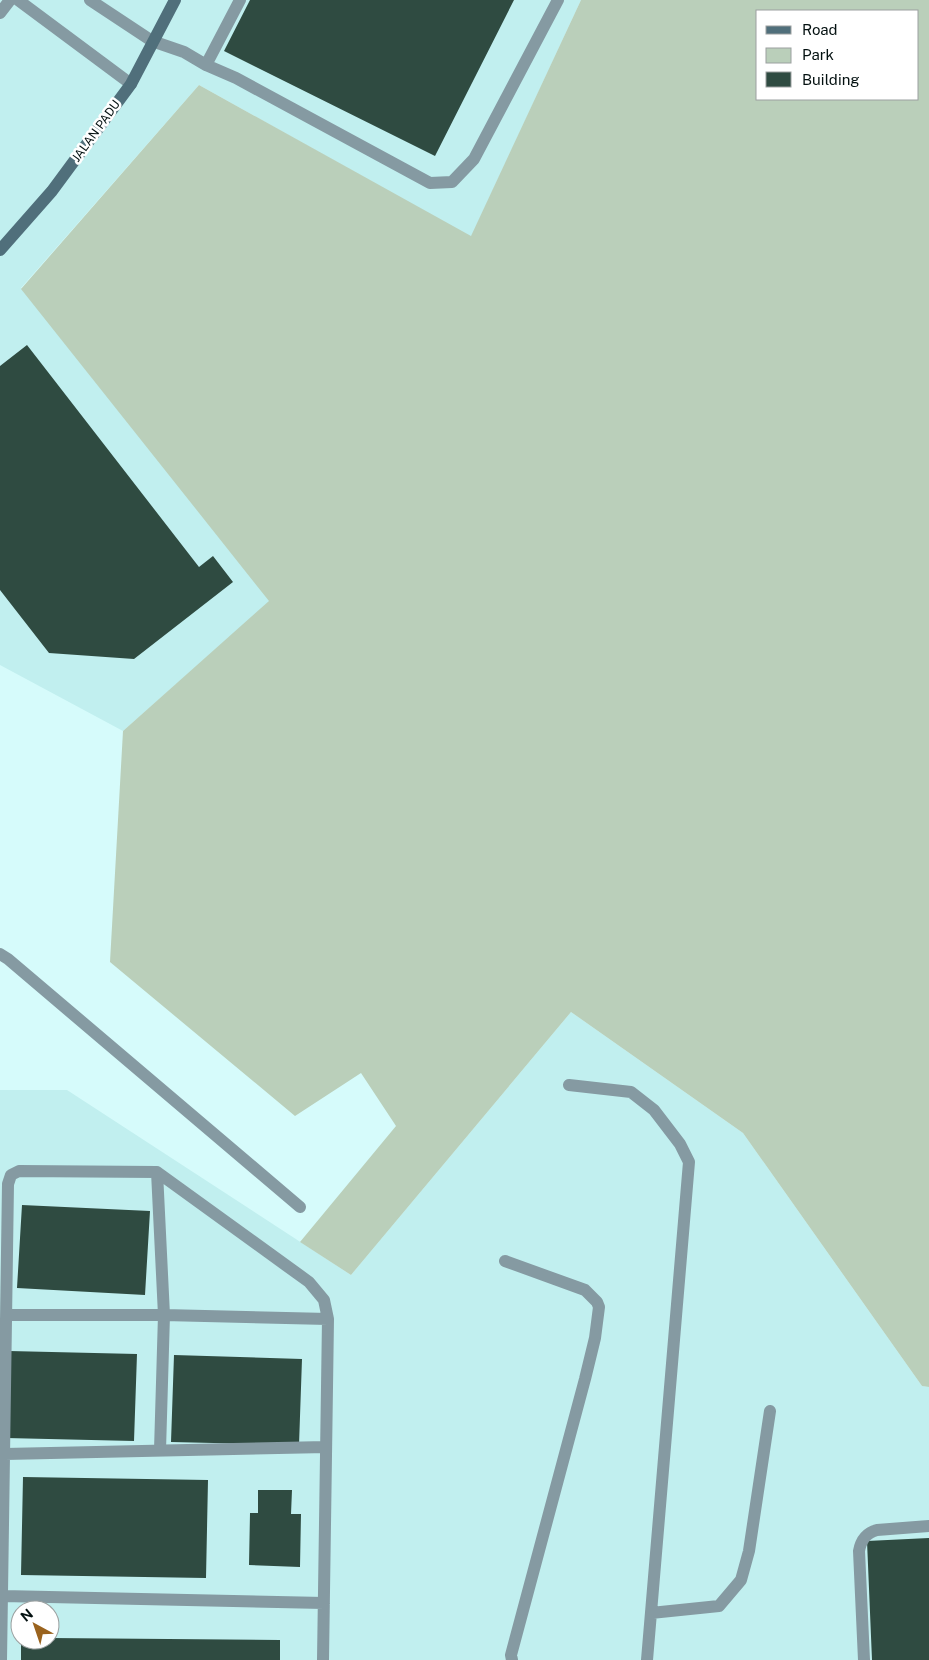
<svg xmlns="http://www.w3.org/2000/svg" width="929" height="1660" font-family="'Public Sans',sans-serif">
	<rect width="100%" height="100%" fill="#d6fbfb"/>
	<path fill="#c1efef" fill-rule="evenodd" d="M0,0H581L471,237L199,85L21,288L270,601L123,731L0,665Z
		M571,1012L743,1133L922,1386L929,1387V1660H0V1090H67L351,1275ZM20,1610H50V1640H20Z"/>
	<path fill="#bacfba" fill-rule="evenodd" d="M581,0H929V1387L922,1386L743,1133L571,1012L351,1275L300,1242L396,1126L361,1073L295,1116L110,962L123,731L269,601L21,289L199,85L471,236ZM758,11H918V99H758Z"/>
	<path fill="#2f4b41" d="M250,0H514L435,156L224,51Z
		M27,345L199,567L213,556L233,582L134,659L49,653L0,590V366Z
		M22,1205L150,1211L145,1295L17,1288Z
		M9,1351L137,1354L134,1441L6,1438Z
		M174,1355L302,1359L299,1445L171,1442Z
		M23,1477L208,1480L206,1578L21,1575Z
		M258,1490H292L291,1514H301L300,1567L249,1565L250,1513H258Z
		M929,1538V1660H872L867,1541Z
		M50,1638L280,1640V1660H21V1640H50Z"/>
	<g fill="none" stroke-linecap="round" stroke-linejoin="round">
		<path stroke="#859aa2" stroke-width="12" d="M18,0L131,84
			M90,0L152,41L184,52L206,65
			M240,0L206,65L236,78L430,183L452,182L474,159L558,0
			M0,13L10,0
			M569,1085L631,1092L654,1110L680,1144L689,1162L647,1660
			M157,1172L164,1315L160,1450
			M505,1261L585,1290L597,1302L599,1307L595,1338L585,1379L511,1655L512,1660
			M7,1315H164L328,1319L323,1660
			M5,1454L326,1447
			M3,1596L324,1603
			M651,1613L719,1606L741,1580L749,1551L770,1411
			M1,1660L8,1184L11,1175L19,1171L157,1172L309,1282L324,1300L328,1319
			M864,1660L859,1551C861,1540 866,1533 877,1530L929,1526"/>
		<path stroke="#859aa2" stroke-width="12" d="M0,954L8,959L300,1207"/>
		<path stroke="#506f7b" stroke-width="12" d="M0,250L52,191L131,84L175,0"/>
	</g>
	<g text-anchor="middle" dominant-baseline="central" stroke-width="5" stroke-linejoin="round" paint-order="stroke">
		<g font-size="12" fill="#041111" stroke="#fff">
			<text transform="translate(96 131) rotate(-54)">JALAN PADU</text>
		</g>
	</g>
	<rect x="756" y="10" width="162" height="90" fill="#ffffff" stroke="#9ba0a0"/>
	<rect x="766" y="26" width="25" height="8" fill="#506f7b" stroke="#9ba0a0"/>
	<text x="802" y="35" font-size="15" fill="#041111">Road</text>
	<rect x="766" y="48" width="25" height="15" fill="#bacfba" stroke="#9ba0a0"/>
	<text x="802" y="60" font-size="15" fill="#041111">Park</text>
	<rect x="766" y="72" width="25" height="15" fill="#2f4b41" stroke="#9ba0a0"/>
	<text x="802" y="85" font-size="15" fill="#041111">Building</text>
	<g transform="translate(35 1625) rotate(320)"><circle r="24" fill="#ffffff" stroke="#9ba0a0"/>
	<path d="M0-4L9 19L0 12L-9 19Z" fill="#9a631e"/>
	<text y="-8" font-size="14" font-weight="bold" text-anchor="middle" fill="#041111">N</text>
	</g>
</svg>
